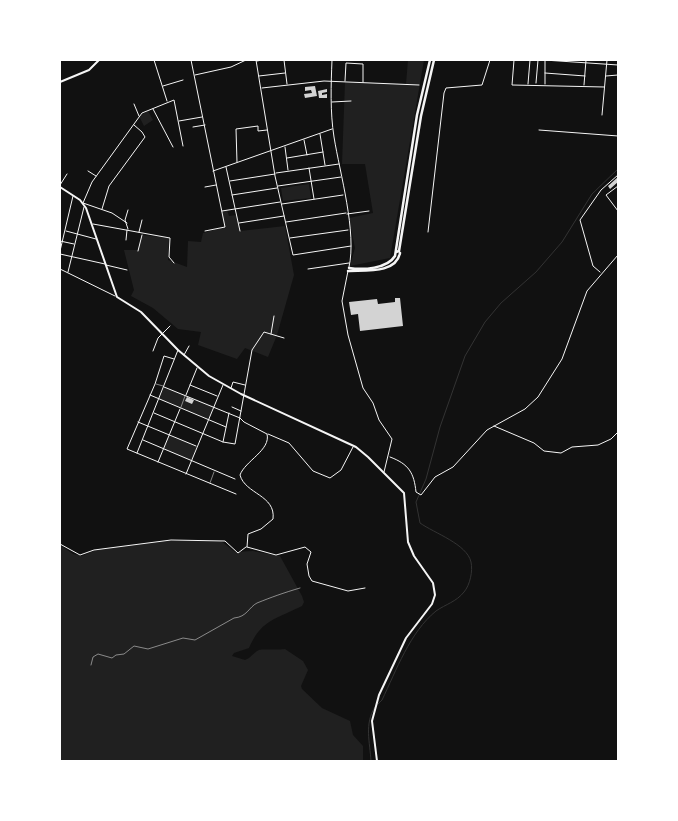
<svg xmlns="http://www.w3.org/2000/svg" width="678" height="821" font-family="Arial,sans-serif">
	<rect width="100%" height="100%" fill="#111"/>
	<path fill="#202020" d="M408,60H424L390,258L350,266L355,248L349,218L373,213L365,164H342L345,82L406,84Z
		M148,111L153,120L144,126L139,116Z
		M309,184L311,198L283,201L281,188Z
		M227,210L229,216L237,215L240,231L285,226L294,275L277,335L268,357L245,348L237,359L198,345L201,332L178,329L153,308L131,296L134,290L124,250H138L142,235L169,238L168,260L187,267L188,241L201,242L203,233L224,227L221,211Z
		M164,387L214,406L208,419L159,399Z
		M169,435L197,446L191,461L163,449Z
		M166,541H221L235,552L253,551L280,556L302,596L304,602L302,606C276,619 261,620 249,648L234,653L232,656L245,660C251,658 254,652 259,650C261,649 279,650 285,649L303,661L308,670L301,686L302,689L322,708L350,721L353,735L363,746V761H60V545L73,554L82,556L96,550Z"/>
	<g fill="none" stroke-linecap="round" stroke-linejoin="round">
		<path stroke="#333" stroke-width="1" d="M378,704L382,700C396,671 410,632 436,611C446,604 456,602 464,592C470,585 473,571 471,562C467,544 434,533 420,523L416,502L426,479L440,427L465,356L485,322L501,303L536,272L562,242L592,194L618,169
			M371,761C370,742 364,724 375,707"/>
	</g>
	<path fill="#d3d3d3" d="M315,86L317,96L305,98L304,94L312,93L311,90L305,91V87Z
		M327,89V92L322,93V95L327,94V98H319L318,91Z
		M618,177V182L610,189L608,186Z
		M395,298H400L403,326L360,331L358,314L351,315L349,302L377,299L378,304L395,302Z
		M187,397L194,400L192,404L185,401Z"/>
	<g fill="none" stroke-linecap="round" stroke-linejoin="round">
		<path stroke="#f5f5f5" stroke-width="0.5" d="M91,665L93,657L98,654L112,658L116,655L124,654L134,646L148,649L183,638L195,640L234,618C247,617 249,607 257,603C272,597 283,593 300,588"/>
		<path stroke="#f5f5f5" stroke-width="0.5" d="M156,384L163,386
			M181,407L185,396
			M210,483L214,472"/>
		<path stroke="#f5f5f5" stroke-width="1" d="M154,60L167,101
			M191,60L225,227L205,231
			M256,60L275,176L293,255L351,246
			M284,60L287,84
			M332,60C331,85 330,112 334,137C340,174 357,232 349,267
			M463,60H478
			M514,60L512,85L604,87
			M544,60L618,65
			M257,61L262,60
			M545,73L585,76
			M195,75L231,67L246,60
			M259,76L285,73
			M606,76L618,75
			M345,81L346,63L363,64V82
			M536,83L538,60
			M528,84L530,60
			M545,84V61
			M584,85L586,60
			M163,86L183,80
			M262,88L324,81L419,85
			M332,102L351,101
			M134,104L139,116
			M153,109L173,147
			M602,115L607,60
			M179,121L202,117
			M193,127L205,125
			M539,130L618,136
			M320,134L325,165
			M304,140L307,155
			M285,147L288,170
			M287,158L323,152
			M237,162L236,129L258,126V131L267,130
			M226,167L240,231
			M309,168L314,199
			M88,171L96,176
			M213,171L332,129
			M276,173L339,164
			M230,181L275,174
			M60,185L67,174
			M278,186L341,177
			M618,186L606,195L618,211
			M205,187L216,185
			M232,195L277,188
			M282,204L343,195
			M102,209L109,186L145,137L142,132L134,125
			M222,211L280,202
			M347,214L369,211
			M286,222L346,213
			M127,223L112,213L83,203L92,182L142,113L174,100L183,146
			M239,223L284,216
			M93,224L170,238L169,257L174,263
			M128,229L125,220L128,210
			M66,231L96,239
			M139,232L142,220
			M428,232L444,93L446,88L482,85L490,60
			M290,238L348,230
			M126,240L127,230
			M60,241L74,244
			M60,251L73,196
			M138,251L142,235
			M60,254L105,264
			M106,265L127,270
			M60,269L115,296
			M308,269L349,263
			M348,271L342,301L348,335L363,388L373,403L379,420L392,439L384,472
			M68,272L84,207
			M600,272L593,266L580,220L601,190L618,175
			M271,334L274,316
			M153,351L158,338L170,326
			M184,355L189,346
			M174,359L164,356L155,384L127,449L236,494
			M190,385L217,396
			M164,387L240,418L244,422L267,434C271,450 245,461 240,475C245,494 276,495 273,519L261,529L248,534L247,547
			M231,388L233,382L245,385
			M150,395L226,427
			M186,395L197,368
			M232,407L241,411
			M154,413L223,442L235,444L252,350L264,332L284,338
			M138,422L196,446
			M494,426L534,443L544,451L561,453L572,447L598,445L611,439L618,432
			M268,434L289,443L313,471L330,478L341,470L353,447
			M143,440L235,479
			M223,442L229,413
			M137,453L178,350
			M390,457C409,464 414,473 416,492L421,495L435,477L453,467L487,430L525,409L538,397L562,359L587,291L618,255
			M158,462L180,409
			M186,474L223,385
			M60,544L80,555L94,550L171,540L225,541L238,553L246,547
			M247,547L276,555L305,547L311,552L307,564L309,576L312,581L348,591L365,588"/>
		<path stroke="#f5f5f5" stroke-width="2" d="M60,82L89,70L99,60
			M60,187L80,200L86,208L117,297L141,312L178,350L209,376L241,394L356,447L368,457L404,493L408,542L414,556L433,583L435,595L432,604L406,638L379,695L372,721L377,761"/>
		<path stroke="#f5f5f5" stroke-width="2.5" d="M396,252L399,251L421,116L434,60
			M349,268C363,270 387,269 395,256L417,115L430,60
			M348,271C365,270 396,274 400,253"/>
	</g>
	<rect width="678" height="821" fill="none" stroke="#ffffff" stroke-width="122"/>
</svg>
